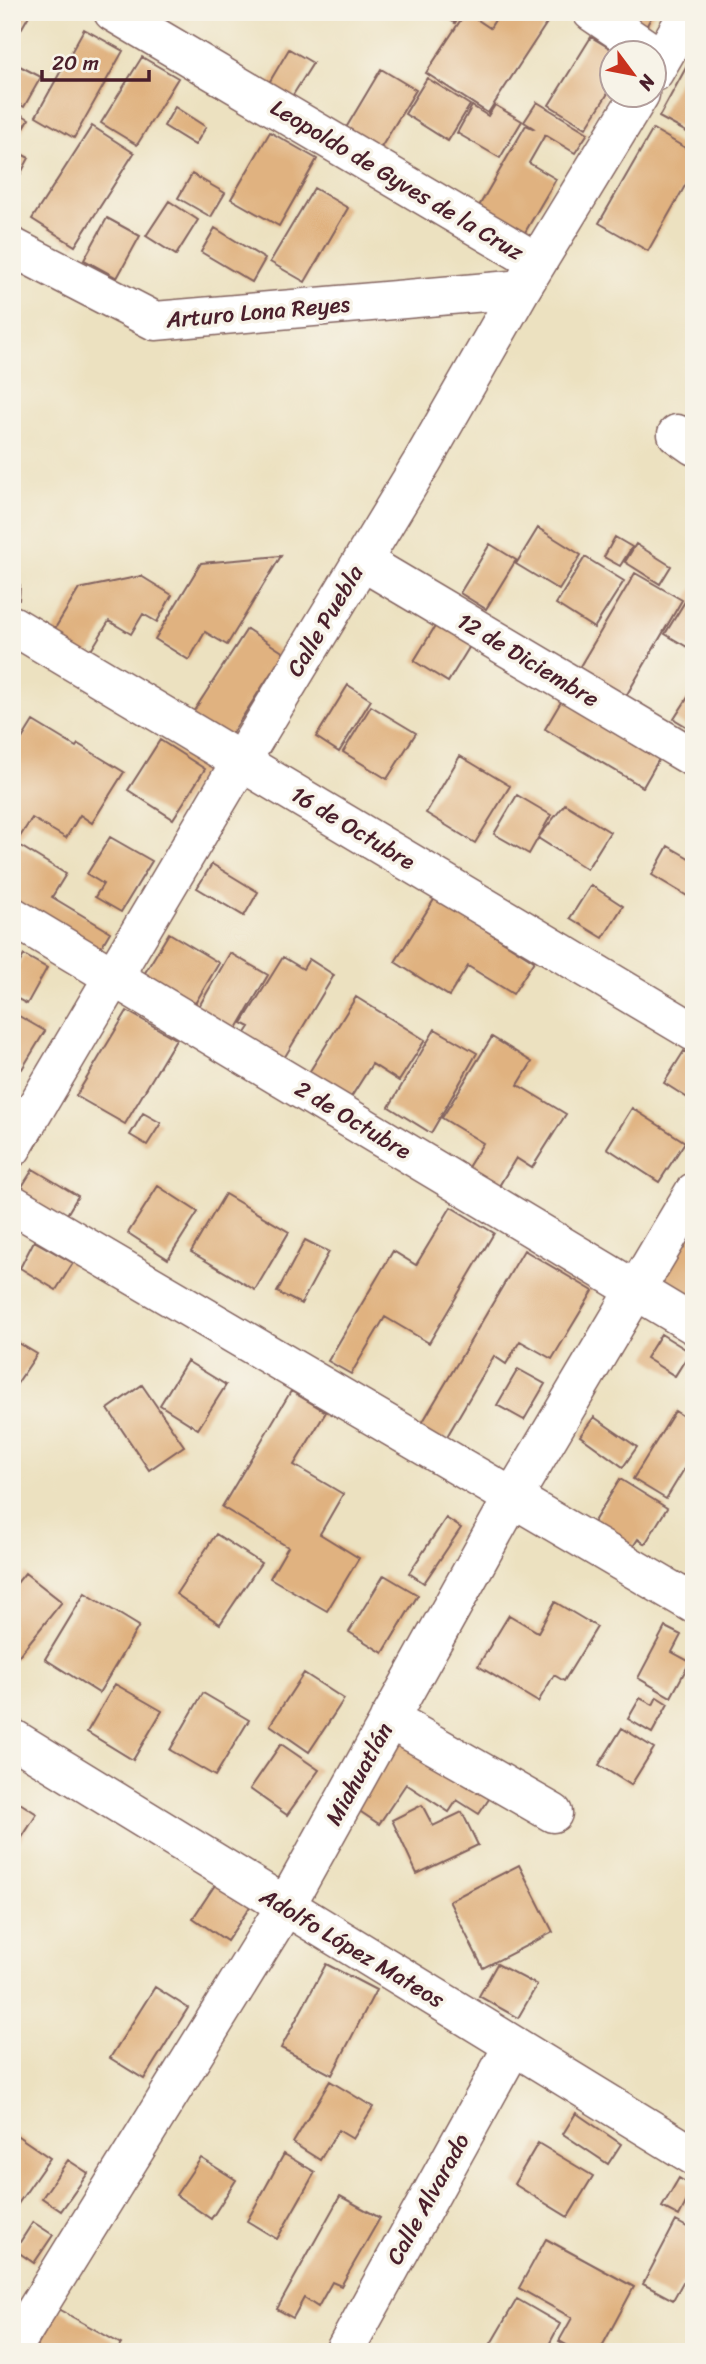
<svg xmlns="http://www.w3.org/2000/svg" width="706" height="2364" font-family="Sriracha,sans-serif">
	<rect width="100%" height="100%" fill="#f7f3e8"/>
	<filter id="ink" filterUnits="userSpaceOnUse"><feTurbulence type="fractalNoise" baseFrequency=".0143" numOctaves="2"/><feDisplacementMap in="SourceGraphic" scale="14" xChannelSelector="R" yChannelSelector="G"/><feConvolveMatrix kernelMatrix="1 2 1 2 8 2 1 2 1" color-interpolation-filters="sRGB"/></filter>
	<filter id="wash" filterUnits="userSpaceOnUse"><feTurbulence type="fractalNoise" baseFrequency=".00686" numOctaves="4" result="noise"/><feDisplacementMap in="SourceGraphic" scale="28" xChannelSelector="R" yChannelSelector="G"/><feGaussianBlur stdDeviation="1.57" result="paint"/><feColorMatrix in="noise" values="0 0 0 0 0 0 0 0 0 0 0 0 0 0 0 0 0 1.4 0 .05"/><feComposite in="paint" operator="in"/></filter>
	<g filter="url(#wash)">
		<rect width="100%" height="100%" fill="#ece1c0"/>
		<g id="blocks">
			<path fill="#e0b280" d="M12,12H31L12,45Z
				M438,12H461L455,23Z
				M466,12L490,28L500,12H548L552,15L488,113L426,73Z
				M617,12H654L645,29Z
				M84,29L123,51L74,138L36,116Z
				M591,37L616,52H612V87L586,128L549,105Z
				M289,49L313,63L286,106L263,93Z
				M694,53V136L659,117Z
				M142,57L178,78L137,145L101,123Z
				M12,62L41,77L24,107L12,100Z
				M381,69L416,90L374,159L340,138Z
				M427,78L470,105L448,141L405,114Z
				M537,102L588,133L575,153L545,135L529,163L556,179L517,246L471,220L526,125L535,129L524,122Z
				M495,105L522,121L500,158L457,133L472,106L488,116Z
				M175,107L206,127L195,145L164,126Z
				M12,109L29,119L14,145L12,144Z
				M92,126L134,153L75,246L32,219Z
				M653,129L694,153V170L648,251L599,223Z
				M270,132L317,159L279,226L231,199Z
				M12,149L29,158L12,190Z
				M192,174L225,193L211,217L178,198Z
				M314,188L348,208L305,282L270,262Z
				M169,201L198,220L176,255L146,236Z
				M107,218L140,236L117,278L84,260Z
				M215,228L265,259L252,282L201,252Z
				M538,528L581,555L559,590L516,564Z
				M615,537L632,547L620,566L604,557Z
				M490,544L516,560L486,609L460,593Z
				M636,544L671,566L660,584L625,562Z
				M281,556L227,645L205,632L189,660L155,639L201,563Z
				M585,557L624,581L594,628L556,604Z
				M635,573L682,600L626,696L579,668Z
				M141,576L172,595L157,622L143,614L131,634L109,621L87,657L51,635L79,589Z
				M12,584L20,585L19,600H12Z
				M694,587V651L665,634Z
				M439,620L473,641L448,682L414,661Z
				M247,629L284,653L227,741L190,717Z
				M348,685L371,700L339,752L316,737Z
				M694,688V731L674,719Z
				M565,695L663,752L643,787L545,729Z
				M371,706L416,733L387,779L343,752Z
				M33,721L76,747L78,744L124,772L92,823L80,815L66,838L32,818L12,849V755Z
				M160,740L205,769L173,819L128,790Z
				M460,756L510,786L475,843L426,813Z
				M517,795L551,815L529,854L494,834Z
				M565,804L610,832L587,869L538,838Z
				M110,837L152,861L121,912L95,897L103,884L87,874Z
				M17,844L66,874L52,897L110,932L94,959L12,910V852Z
				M668,846L694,861V900L652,875Z
				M212,864L258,892L244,916L197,888Z
				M591,885L623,906L603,938L570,918Z
				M435,898L534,961L513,994L468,966L449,996L395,962Z
				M169,933L219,963L190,1012L140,981Z
				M230,953L268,975L232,1037L194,1015Z
				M24,955L47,968L27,1004L12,996V976Z
				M283,957L303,969L309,959L334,975L280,1065L240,1042L250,1027L242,1023Z
				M356,997L425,1040L399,1081L372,1064L346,1105L305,1079Z
				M127,1011L176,1039L125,1124L76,1096Z
				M12,1012L45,1031L22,1069L12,1063Z
				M435,1029L477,1053L431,1133L389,1107Z
				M492,1037L532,1062L518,1085L566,1114L532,1168L516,1158L493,1196L462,1177L483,1143L442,1118Z
				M684,1051L694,1057V1102L664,1083Z
				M632,1108L685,1142L659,1182L607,1148Z
				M143,1113L161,1123L147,1145L130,1135Z
				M33,1169L78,1196L63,1221L18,1193Z
				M158,1186L198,1212L168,1259L128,1233Z
				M225,1194L289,1232L255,1290L191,1252Z
				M451,1207L494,1233L429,1343L385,1317L351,1374L328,1361L393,1251L416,1265Z
				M694,1227V1311L656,1288Z
				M305,1240L329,1252L301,1304L277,1292Z
				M34,1241L73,1263L56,1290L20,1268Z
				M524,1250L593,1291L552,1359L520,1341L506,1364L494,1356L442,1445L418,1430Z
				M661,1334L690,1352L675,1376L646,1358Z
				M12,1339L37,1354L12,1391Z
				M187,1361L226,1385L198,1429L160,1405Z
				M518,1369L545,1384L524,1420L497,1405Z
				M142,1385L184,1446L149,1470L108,1409Z
				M291,1391L326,1412L294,1465L343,1494L320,1534L359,1558L327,1611L270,1578L288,1547L222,1507Z
				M675,1411L694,1423V1453L666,1499L633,1479Z
				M594,1417L637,1447L623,1467L580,1436Z
				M620,1479L667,1508L645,1544L638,1539L629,1553L590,1528Z
				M446,1518L461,1528L424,1583L409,1573Z
				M216,1534L261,1563L220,1624L176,1594Z
				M25,1573L62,1602L16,1659L12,1656V1589Z
				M384,1575L418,1595L383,1653L349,1632Z
				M85,1593L139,1626L99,1693L45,1659Z
				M555,1602L597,1627L564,1681L554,1675L538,1702L478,1666L509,1615L538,1632Z
				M665,1627L681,1635L672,1652L690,1662L671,1697L638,1678Z
				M304,1673L344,1699L309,1752L270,1725Z
				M115,1684L162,1711L133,1760L87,1732Z
				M203,1693L249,1720L215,1776L170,1750Z
				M657,1697L668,1704L652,1733L628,1719L640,1698L653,1705Z
				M622,1728L654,1748L631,1785L599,1765Z
				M403,1735L493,1793L479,1814L457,1800L449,1812L406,1784L379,1824L355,1808Z
				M281,1744L319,1770L287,1815L250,1789Z
				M12,1798L37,1814L12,1853Z
				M422,1805L433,1826L462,1812L478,1845L417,1874L392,1820Z
				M519,1865L553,1932L483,1968L449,1901Z
				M217,1882L251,1905L227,1941L193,1918Z
				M326,1964L376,1990L332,2075L281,2048Z
				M497,1964L537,1985L518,2018L479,1996Z
				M155,1987L188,2008L144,2079L110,2058Z
				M330,2081L373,2107L353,2139L338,2130L320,2160L293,2143Z
				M576,2113L621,2144L608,2164L563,2134Z
				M12,2132L50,2158L15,2208L12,2207Z
				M538,2143L593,2176L568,2217L514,2184Z
				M284,2154L315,2172L277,2239L247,2221Z
				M201,2158L236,2180L211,2219L176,2195Z
				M68,2160L88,2173L61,2211L42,2198Z
				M679,2178L694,2187L679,2216L662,2207Z
				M340,2196L380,2218L341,2286L332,2282L318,2307L304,2298L293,2318L277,2309Z
				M676,2221L694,2231V2288L683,2282L673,2300L643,2284Z
				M33,2222L53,2235L34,2263L15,2250Z
				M546,2239L634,2287L599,2352H579L559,2341L572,2318L519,2288Z
				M517,2299L560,2324L545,2352H486Z
				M58,2309L121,2344L116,2352H34Z"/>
		</g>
	</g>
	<g filter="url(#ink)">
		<use href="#blocks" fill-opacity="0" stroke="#83635f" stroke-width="2"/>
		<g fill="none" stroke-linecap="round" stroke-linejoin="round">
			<g stroke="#83635f" stroke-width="41">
				<path id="minor" d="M113,12L537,262
					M592,12L651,52
					M654,72L689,12
					M12,247L155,321L521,289
					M677,434L694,446
					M362,561L694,758
					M12,625L694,1032
					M12,916L694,1325
					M12,1148L241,761L422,462L521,289L640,94
					M12,1204L694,1604
					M389,1719L553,1813
					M12,1738L694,2156
					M12,2349L285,1907L513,1497L694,1192
					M344,2352L513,2046"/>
			</g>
			<use href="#minor" stroke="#fff" stroke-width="38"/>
		</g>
	</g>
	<g text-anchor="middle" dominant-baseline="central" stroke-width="7" stroke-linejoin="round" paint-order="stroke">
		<g font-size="23" fill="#4a1f2b" stroke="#f7f3e8">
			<text transform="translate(397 180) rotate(31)">Leopoldo de Gyves de la Cruz</text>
			<text transform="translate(258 312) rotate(-5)">Arturo Lona Reyes</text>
			<text transform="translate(325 621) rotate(-59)">Calle Puebla</text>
			<text transform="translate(528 660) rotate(31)">12 de Diciembre</text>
			<text transform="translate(353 828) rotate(31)">16 de Octubre</text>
			<text transform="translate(353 1120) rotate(31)">2 de Octubre</text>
			<text transform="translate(359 1774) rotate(-61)">Miahuatlán</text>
			<text transform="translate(352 1948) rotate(31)">Adolfo López Mateos</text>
			<text transform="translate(428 2199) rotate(-61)">Calle Alvarado</text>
		</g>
	</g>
	<rect width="706" height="2364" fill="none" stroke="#f7f3e8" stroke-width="42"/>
	<g transform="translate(633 74) rotate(122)"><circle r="33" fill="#f7f3e8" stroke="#b29e9c" stroke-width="2"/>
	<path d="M0-5L12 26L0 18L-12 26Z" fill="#c8321e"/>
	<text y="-10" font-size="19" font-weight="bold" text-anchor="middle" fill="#4a1f2b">N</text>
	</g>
	<path d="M42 70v10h107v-10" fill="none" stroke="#4a1f2b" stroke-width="3.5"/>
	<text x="52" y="70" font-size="21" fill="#4a1f2b" stroke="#f7f3e8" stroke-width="5" paint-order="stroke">20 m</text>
</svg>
